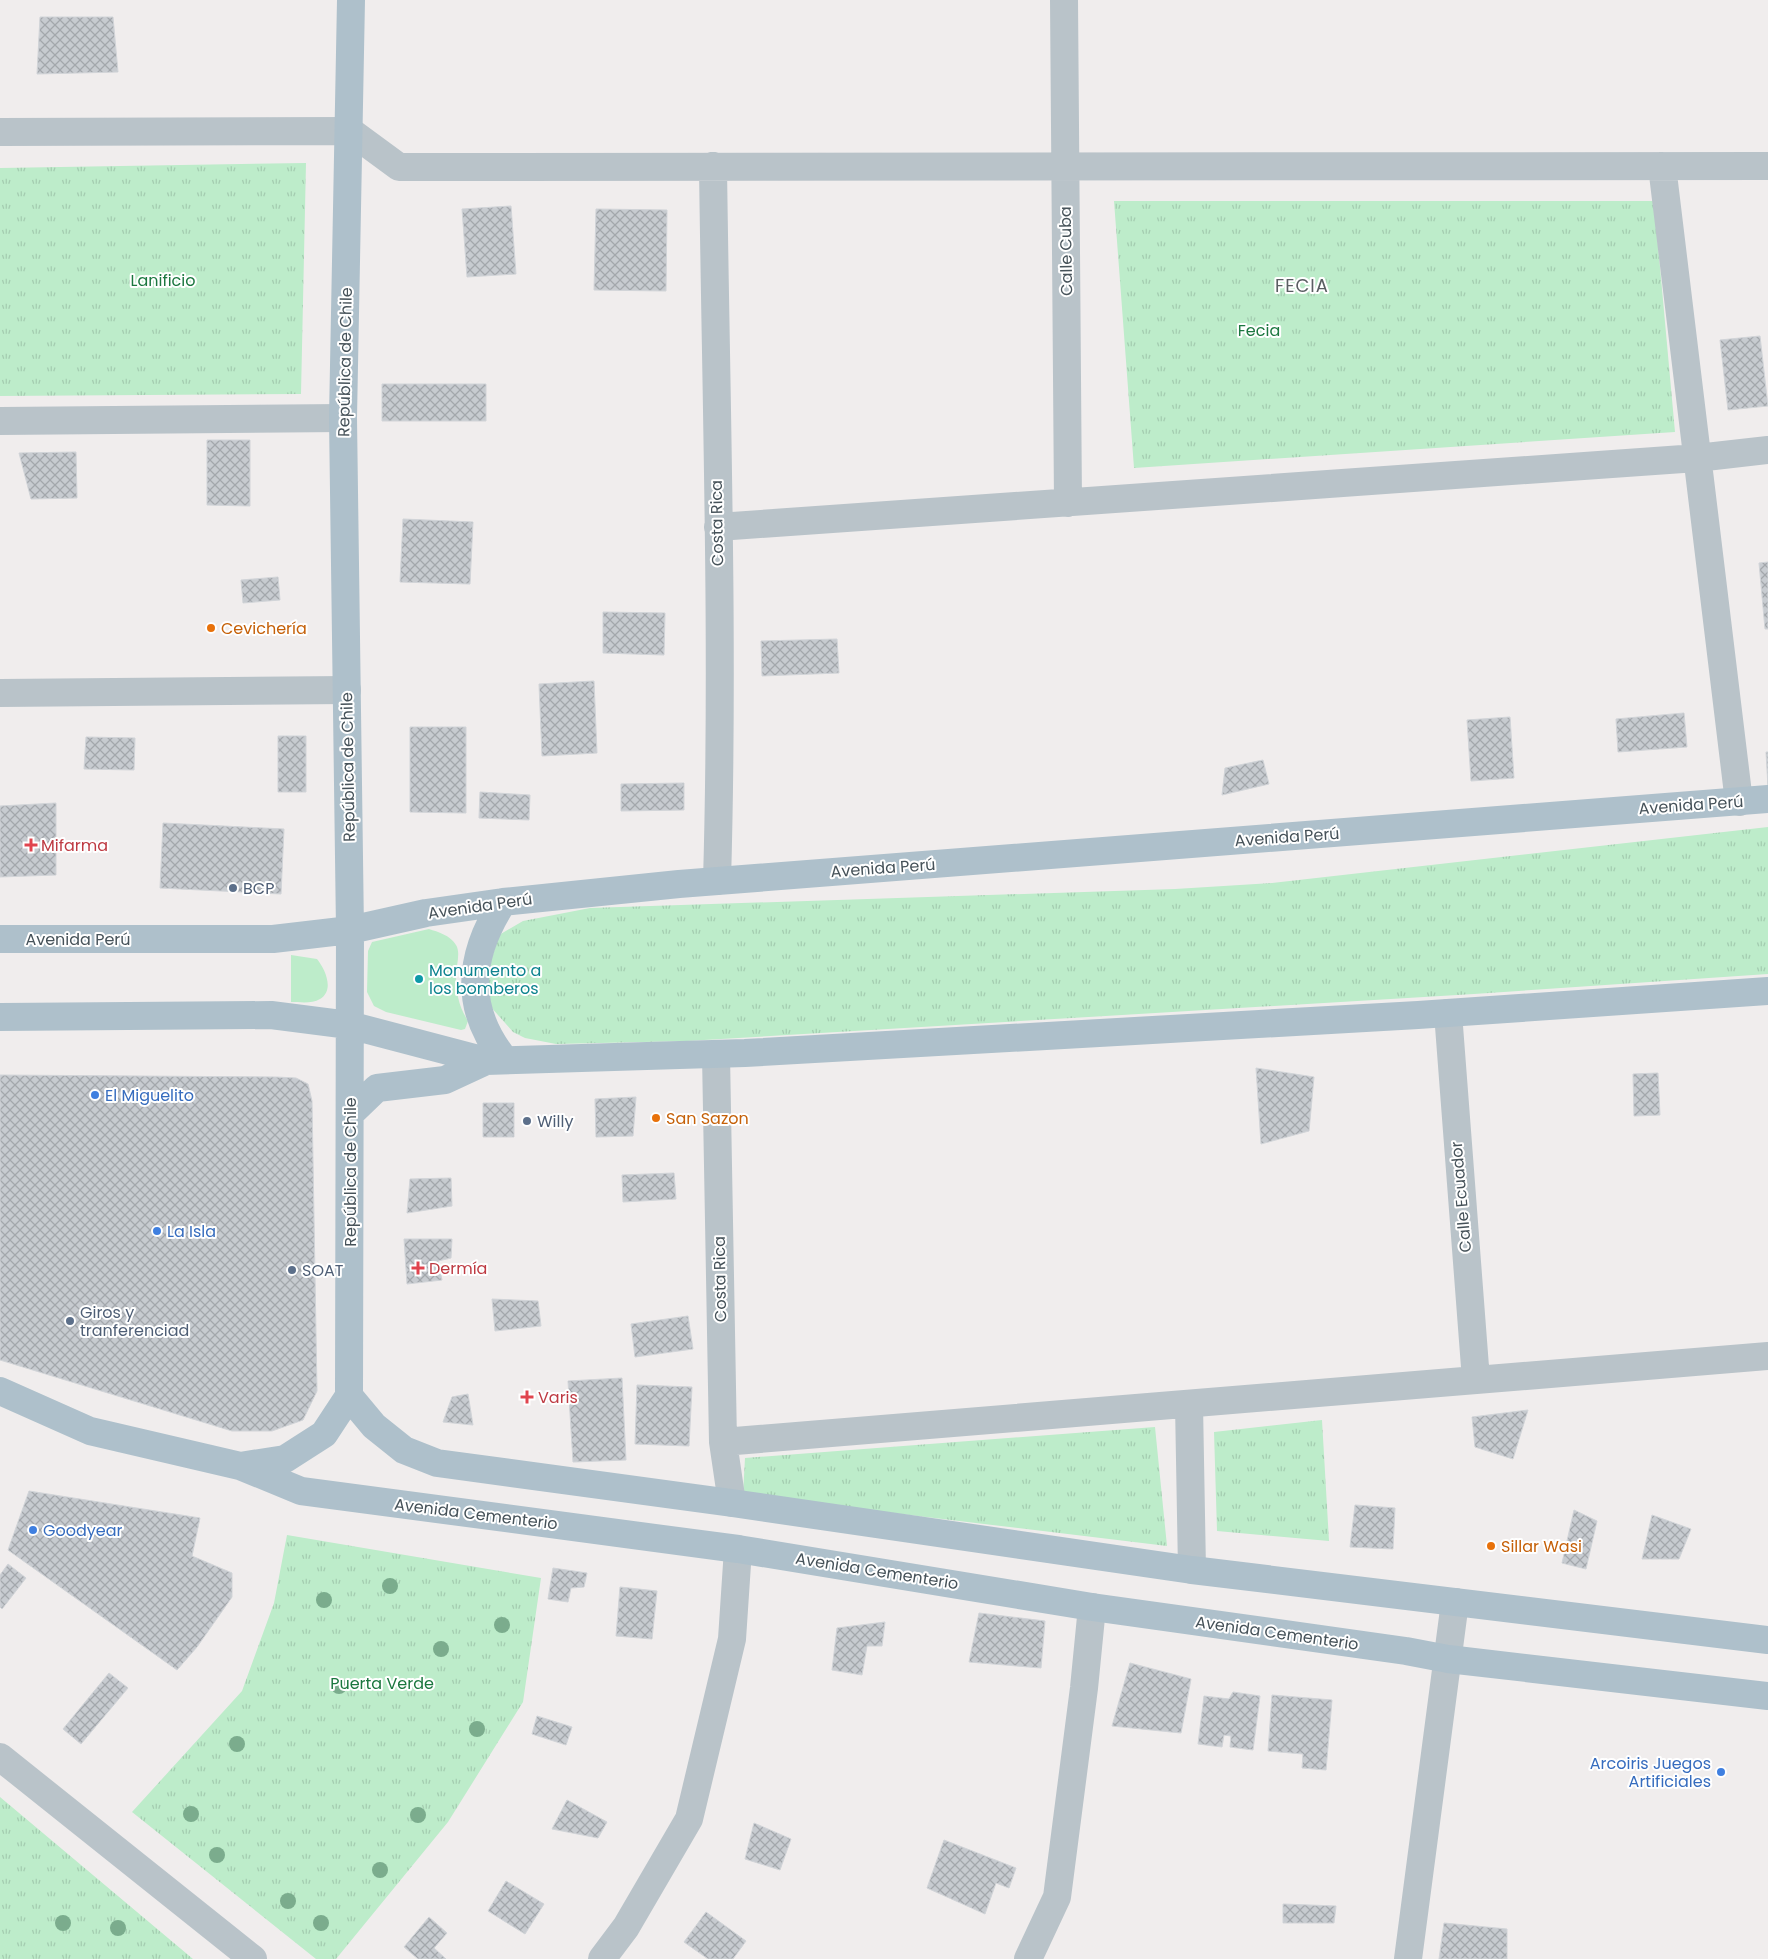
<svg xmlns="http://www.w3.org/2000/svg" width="1768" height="1959" font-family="Poppins,sans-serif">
	<defs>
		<pattern id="park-tufts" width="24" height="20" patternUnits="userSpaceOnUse" patternTransform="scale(1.25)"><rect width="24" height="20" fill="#bdecca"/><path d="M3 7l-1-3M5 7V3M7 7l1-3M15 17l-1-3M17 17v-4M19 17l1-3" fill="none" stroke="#a4ccb0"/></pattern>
		<pattern id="building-cross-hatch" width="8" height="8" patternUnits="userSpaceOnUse" patternTransform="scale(1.25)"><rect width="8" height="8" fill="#c7cbd0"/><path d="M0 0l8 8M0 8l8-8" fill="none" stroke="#a3a7ac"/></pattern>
	</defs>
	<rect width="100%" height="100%" fill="#f0eded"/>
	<path fill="#bdecca" d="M429,929C438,932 450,935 456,945C461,953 456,966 456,976C456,993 459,1007 468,1021L465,1029L461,1030L386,1012L374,1006L367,992L368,951L372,942Z
		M291,955L317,959C325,969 335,990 320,999C312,1004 300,1002 291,1002Z"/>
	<path fill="url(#park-tufts)" d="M306,163L301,394L0,396V168Z
		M1114,201H1654L1675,432L1134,468Z
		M1768,827V974L1474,994L687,1041L556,1044L525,1038L513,1032L490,1006L484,983L499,935L523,921L590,908L1175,889L1272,883Z
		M1322,1420L1329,1541L1217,1531L1214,1432Z
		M1155,1427L1167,1546L743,1495L745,1458Z
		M287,1535L541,1578L523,1702L448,1822L336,1959H316L132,1812L242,1691L274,1603Z
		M0,1797L193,1959H0Z"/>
	<path fill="url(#building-cross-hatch)" stroke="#d1d4d8" d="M40,17H113L118,72L37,74Z
		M511,206L516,274L467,277L462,209Z
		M596,209L667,210L666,291L594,290Z
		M1760,336L1768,406L1728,410L1720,340Z
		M382,384H486V421H382Z
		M207,440H250V506L207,505Z
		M76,452L77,498L31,499L19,453Z
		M403,519L473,522L470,584L400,582Z
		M1768,562V629H1765L1759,563Z
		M278,577L280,600L243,603L241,580Z
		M603,612L665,613L664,655L603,653Z
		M837,639L839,673L762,676L761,641Z
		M594,681L597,753L542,756L539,684Z
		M1684,713L1687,747L1618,752L1616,719Z
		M1510,717L1514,778L1471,781L1467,720Z
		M410,727H466V813L410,812Z
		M278,736H306V792H278Z
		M86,737L135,738L134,770L84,769Z
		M1766,752H1768V787Z
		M1263,760L1269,784L1222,795L1225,768Z
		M684,783V810L621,811V784Z
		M480,792L530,795L529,820L479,818Z
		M56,803V875L0,877V806Z
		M163,823L284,829L281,894L160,888Z
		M1256,1068L1314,1077L1309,1131L1261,1144Z
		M1658,1073L1660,1115L1634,1116L1633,1074Z
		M0,1075L276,1077L296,1078L308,1084L312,1101L317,1391L303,1420L272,1431H232L0,1360Z
		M636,1097L633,1136L596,1137L595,1099Z
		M483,1103H514V1137H483Z
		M674,1173L676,1199L623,1202L622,1175Z
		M451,1178L452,1206L407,1213L410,1179Z
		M404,1239H452L451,1258L438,1261L442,1280L407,1284Z
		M492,1299L538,1301L541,1326L495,1331Z
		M688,1316L693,1349L635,1357L631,1324Z
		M622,1378L626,1460L573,1462L568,1381Z
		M637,1385L692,1387L689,1446L635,1444Z
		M468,1394L473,1425L443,1422L452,1397Z
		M1528,1410L1513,1459L1475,1447L1472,1417Z
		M29,1491L200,1518L192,1556L232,1573V1597L197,1647L177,1670L8,1550Z
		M1355,1505L1395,1508L1393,1549L1350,1547Z
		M1574,1510L1597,1521L1586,1569L1562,1563Z
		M1652,1515L1691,1529L1679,1559H1642Z
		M8,1564L26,1578L2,1609L0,1607V1575Z
		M553,1568L587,1573L584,1587L571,1588L568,1602L548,1599Z
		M620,1587L657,1591L652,1639L616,1636Z
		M979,1613L1045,1621L1041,1668L969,1662Z
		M885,1622L882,1646H867L862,1675L832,1670L837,1628Z
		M1130,1663L1191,1679L1181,1733L1112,1726Z
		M109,1673L128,1688L81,1744L63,1729Z
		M1233,1692L1260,1696L1253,1750L1230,1747L1231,1736L1224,1735L1222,1747L1198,1744L1204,1696L1229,1699Z
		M1272,1695L1332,1700L1326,1770L1302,1768L1303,1754L1268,1751Z
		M537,1716L572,1727L566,1745L532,1734Z
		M567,1800L607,1822L598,1838L552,1829Z
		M754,1823L791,1839L780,1870L745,1859Z
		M944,1840L1016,1868L1009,1888L996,1883L985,1914L927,1888Z
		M506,1881L544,1904L525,1934L488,1911Z
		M1283,1904L1336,1906L1334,1923H1283Z
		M706,1912L746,1941L733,1959H708L684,1942Z
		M429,1917L447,1933L434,1948L446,1959H418L404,1947Z
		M1444,1923L1507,1929V1959H1439Z"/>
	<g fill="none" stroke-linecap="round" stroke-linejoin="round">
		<path stroke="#b9c3c9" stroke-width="28" d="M1064,0L1068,503
			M0,132L350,131L399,167L1768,166
			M713,166C716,404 724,643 717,881
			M1662,166L1739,802
			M0,421L343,418
			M718,527L1697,458L1768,450
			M0,693L347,690
			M1448,1013L1476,1380
			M716,1055L723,1442L732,1503
			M1189,1404L1192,1570
			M723,1442L1768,1356
			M0,1757L253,1959
			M602,1959L626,1927L689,1819L732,1639L738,1549
			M1028,1959L1057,1897L1084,1688L1092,1607
			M1408,1959L1455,1602"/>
		<path stroke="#aec0cb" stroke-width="28" d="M503,902C468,956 463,1008 505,1060
			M0,939H273L350,930L426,913L503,902L679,884L1768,799
			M0,1017L271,1015L349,1025L486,1061L745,1053L1418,1015L1768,991
			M350,1114L377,1088L445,1080L486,1061
			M0,1391L90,1431L240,1466L301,1491L738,1549L1092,1607L1406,1651L1448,1659L1768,1696
			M349,1396L374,1426L404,1450L437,1463L732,1503L1192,1570L1768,1640
			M240,1466L285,1459L324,1434L349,1396L350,930L343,418L351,0"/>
	</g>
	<g fill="#7bac8d">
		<circle cx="390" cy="1586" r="8"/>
		<circle cx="324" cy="1600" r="8"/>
		<circle cx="502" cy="1625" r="8"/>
		<circle cx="441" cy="1649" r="8"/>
		<circle cx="339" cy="1686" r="8"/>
		<circle cx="477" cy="1729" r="8"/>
		<circle cx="237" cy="1744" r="8"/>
		<circle cx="191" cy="1814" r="8"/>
		<circle cx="418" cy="1815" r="8"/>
		<circle cx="217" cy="1855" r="8"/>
		<circle cx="380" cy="1870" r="8"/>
		<circle cx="288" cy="1901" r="8"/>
		<circle cx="63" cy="1923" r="8"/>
		<circle cx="321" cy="1923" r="8"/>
		<circle cx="118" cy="1928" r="8"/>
	</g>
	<g fill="#e8710a" stroke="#fff" stroke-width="2">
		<circle cx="211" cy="628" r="5"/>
		<circle cx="656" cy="1118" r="5"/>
		<circle cx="1491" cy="1546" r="5"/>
	</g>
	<g fill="#e0444e" stroke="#fff" stroke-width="2">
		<path d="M28.5 837.5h5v5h5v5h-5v5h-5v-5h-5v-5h5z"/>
		<path d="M415.5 1260.5h5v5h5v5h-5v5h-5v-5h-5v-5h5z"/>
		<path d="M524.5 1389.5h5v5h5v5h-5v5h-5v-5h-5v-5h5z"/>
	</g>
	<g fill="#5c6f8a" stroke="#fff" stroke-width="2">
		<circle cx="233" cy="888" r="5"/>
		<circle cx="527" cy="1121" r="5"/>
		<circle cx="292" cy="1270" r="5"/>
		<circle cx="70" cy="1321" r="5"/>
	</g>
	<circle fill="#0f9aa8" stroke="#fff" stroke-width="2" cx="419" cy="979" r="5"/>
	<g fill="#3f7fe0" stroke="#fff" stroke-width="2">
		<circle cx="95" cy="1095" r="5"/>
		<circle cx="157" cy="1231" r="5"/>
		<circle cx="33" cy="1530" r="5"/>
		<circle cx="1721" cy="1772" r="5"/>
	</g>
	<g text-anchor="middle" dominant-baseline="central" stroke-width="4" stroke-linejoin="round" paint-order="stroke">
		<g font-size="16" fill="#465259" stroke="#fff">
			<text transform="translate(1066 251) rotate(-91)">Calle Cuba</text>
			<text transform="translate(345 362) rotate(-89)">República de Chile</text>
			<text transform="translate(717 523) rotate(-91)">Costa Rica</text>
			<text transform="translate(348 767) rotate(-91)">República de Chile</text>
			<text transform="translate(1691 805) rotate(-4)">Avenida Perú</text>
			<text transform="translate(1287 837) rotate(-4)">Avenida Perú</text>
			<text transform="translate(883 868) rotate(-4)">Avenida Perú</text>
			<text transform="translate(480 906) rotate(-8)">Avenida Perú</text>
			<text x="78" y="939">Avenida Perú</text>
			<text transform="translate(350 1172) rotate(-90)">República de Chile</text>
			<text transform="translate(1461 1197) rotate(-95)">Calle Ecuador</text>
			<text transform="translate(720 1279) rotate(-91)">Costa Rica</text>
			<text transform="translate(476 1514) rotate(7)">Avenida Cementerio</text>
			<text transform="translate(877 1571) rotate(9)">Avenida Cementerio</text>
			<text transform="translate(1277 1633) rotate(8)">Avenida Cementerio</text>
		</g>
		<g font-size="16" fill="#1b773f" stroke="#fff">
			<text x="163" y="280">Lanificio</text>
			<text x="1259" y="330">Fecia</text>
			<text x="382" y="1683">Puerta Verde</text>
		</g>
		<g font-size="16" fill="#c56008" stroke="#fff" text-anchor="start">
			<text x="221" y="628">Cevichería</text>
			<text x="666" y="1118">San Sazon</text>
			<text x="1501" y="1546">Sillar Wasi</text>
		</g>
		<g font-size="16" fill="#be3a42" stroke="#fff" text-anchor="start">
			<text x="41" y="845">Mifarma</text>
			<text x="429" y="1268">Dermía</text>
			<text x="538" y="1397">Varis</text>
		</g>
		<g font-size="16" fill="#4e5e75" stroke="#fff" text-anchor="start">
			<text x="243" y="888">BCP</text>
			<text x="537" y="1121">Willy</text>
			<text x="302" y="1270">SOAT</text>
			<text x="80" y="1312">Giros y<tspan x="80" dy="18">tranferenciad</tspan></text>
		</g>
		<g font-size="16" fill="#0d838f" stroke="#fff" text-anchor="start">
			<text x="429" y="970">Monumento a<tspan x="429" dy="18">los bomberos</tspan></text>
		</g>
		<g font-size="16" fill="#366cbe" stroke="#fff" text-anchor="start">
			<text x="105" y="1095">El Miguelito</text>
			<text x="167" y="1231">La Isla</text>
			<text x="43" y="1530">Goodyear</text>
			<text x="1711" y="1763" text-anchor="end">Arcoiris Juegos<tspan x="1711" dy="18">Artificiales</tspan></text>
		</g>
		<g font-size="18" letter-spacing="1" fill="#5a5e62" stroke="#fff">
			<text x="1302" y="285">FECIA</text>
		</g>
	</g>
</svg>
